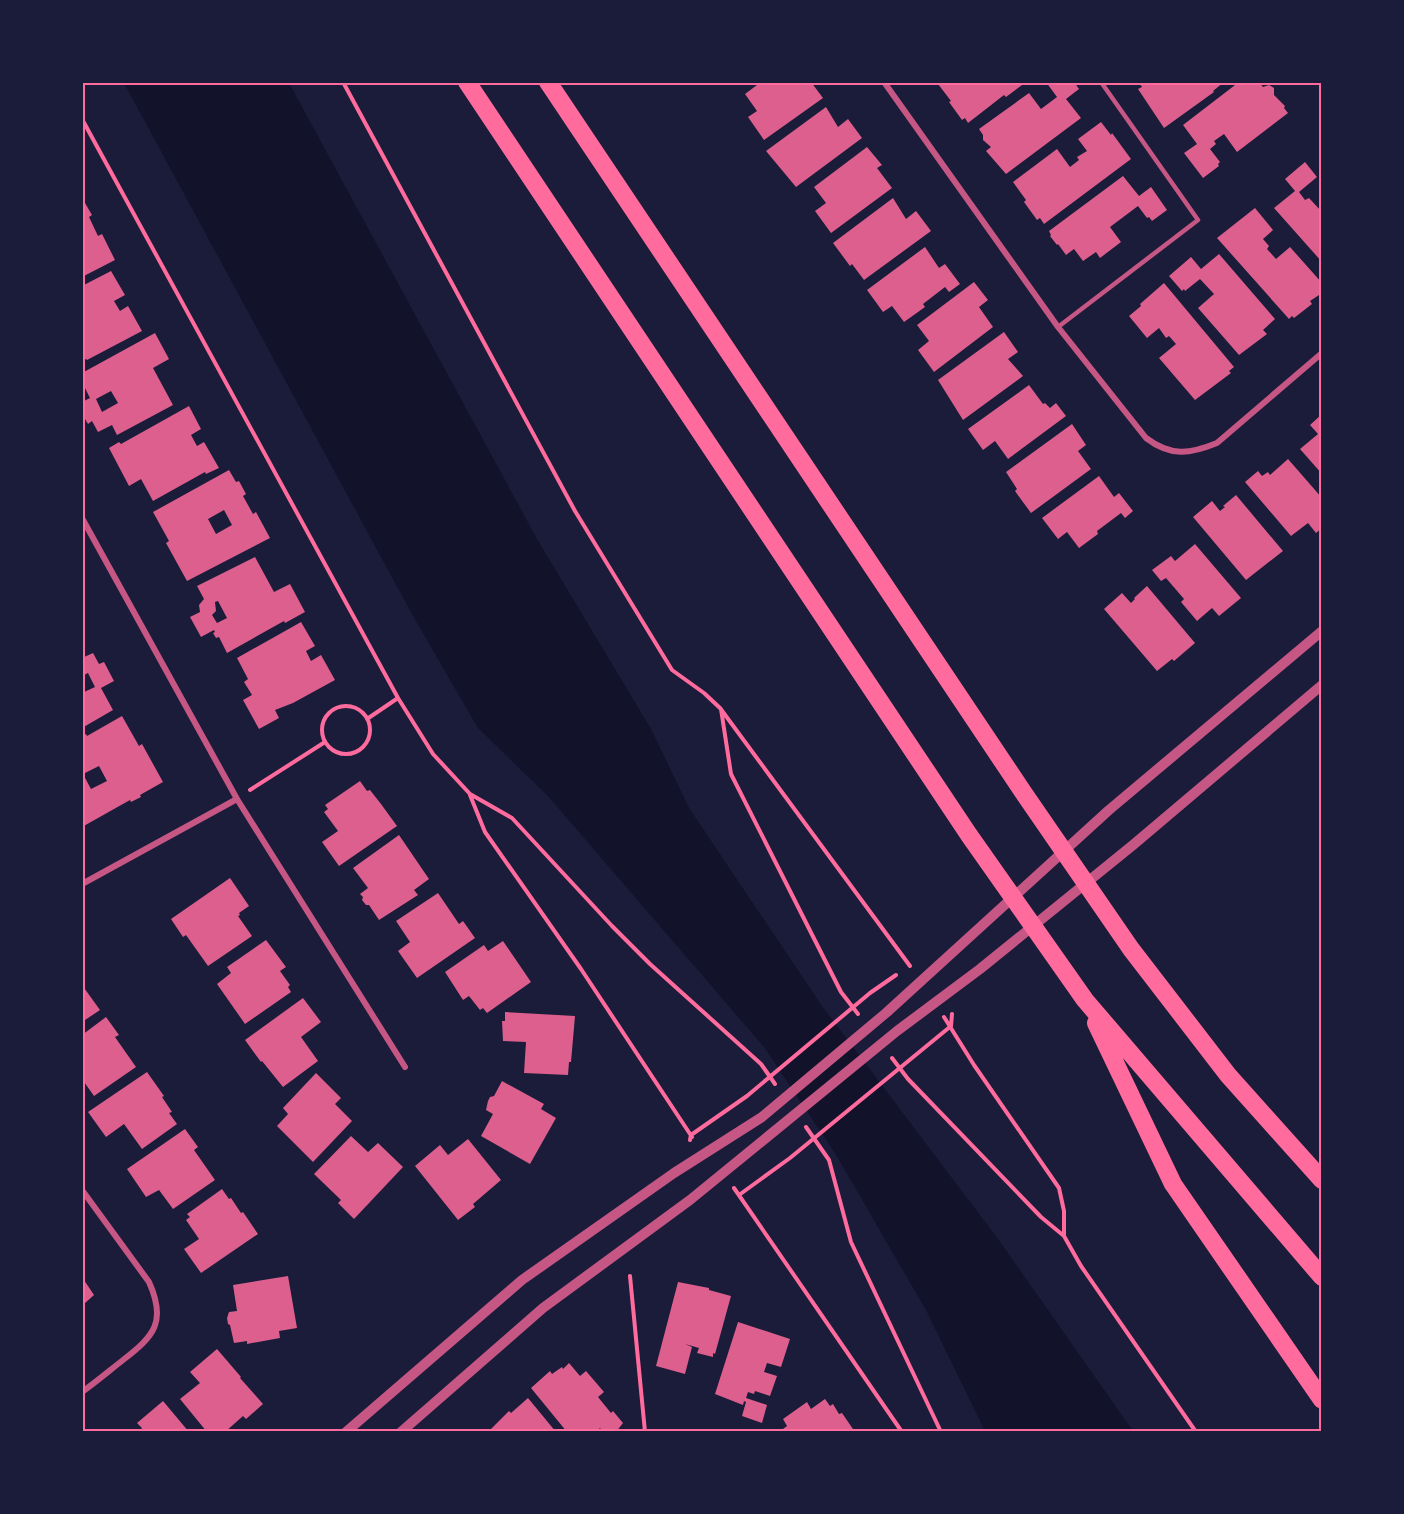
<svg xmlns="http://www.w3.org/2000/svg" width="1404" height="1514" font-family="Cabin,sans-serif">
	<rect width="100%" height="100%" fill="#1b1b3a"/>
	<path fill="#12122b" d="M124,83H289L537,539L651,729L689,808L822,1006L998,1239L1133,1431H985L926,1310L835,1153L764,1047L548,796L478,728L413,616Z"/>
	<path fill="#dd5f8e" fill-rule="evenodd" d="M761,82H811L823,98L764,140L748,117L757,111L745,94Z
		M940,82H1026L1006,97L1004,95L968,123L965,118L962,120L949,102L951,101L938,84Z
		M1046,82H1074L1079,89L1066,99L1081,118L1006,174L986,151L991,147L983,140V135L979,129L1029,93L1041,109L1057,97Z
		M1142,82L1169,83L1224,82L1213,91L1214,92L1164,128L1138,89L1142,87L1140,84Z
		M1239,82H1259L1263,87L1269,85L1274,88V95L1285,106L1284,108L1288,113L1237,152L1224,134L1214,141L1216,144L1210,149L1220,162L1218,164L1219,166L1203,178L1184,153L1197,144L1183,125Z
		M826,107L838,127L848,119L862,138L796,187L766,151Z
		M1101,122L1111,135L1112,133L1131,159L1044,224L1040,218L1037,220L1024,202L1026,200L1013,182L1057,149L1070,167L1079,160L1077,157L1087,151L1078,139Z
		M867,147L882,165L877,168L892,188L831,233L815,211L826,203L814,187Z
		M1305,162L1317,177L1299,192L1305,200L1309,198L1322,212V262L1274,208L1295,191L1285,179Z
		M1123,176L1139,196L1151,187L1167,210L1152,221L1149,217L1147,218L1138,206L1110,227L1121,242L1100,258L1096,252L1083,261L1074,249L1066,255L1058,244L1057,245L1050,236L1051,235L1049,231Z
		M893,198L906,219L916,211L931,231L864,280L852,264L850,266L833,243Z
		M85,203L92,215L89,217L98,236L102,234L115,260L82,277V204Z
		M1255,208L1273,230L1263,239L1269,246L1267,249L1276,259L1290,247L1322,283V293L1310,301L1312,304L1294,318L1292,316L1289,319L1217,238Z
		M925,247L939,268L945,264L960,284L949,292L945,287L923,304L925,307L904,322L892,306L883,312L867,290Z
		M1219,254L1275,319L1263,330L1267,334L1239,355L1198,308L1214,294L1200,279L1185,291L1184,289L1182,291L1169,276L1191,257L1201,269Z
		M111,271L125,295L114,301L120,311L128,306L142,331L87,360L86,359L82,361V286Z
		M974,282L988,300L979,307L993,327L934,372L918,350L929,341L917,325Z
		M1164,283L1234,367L1229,371L1231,373L1195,400L1159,358L1176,344L1169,336L1166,338L1159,328L1147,338L1129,316L1141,306L1140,304Z
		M1004,332L1018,352L1008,359L1023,376L963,420L938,380Z
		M155,333L169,359L153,368L173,405L117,435L112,425L98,432L92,421L88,424L82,414V402L90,398L84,386L82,387V373ZM111,391L118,403L102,412L96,399Z
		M1029,385L1043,404L1045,403L1050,408L1056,403L1066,416L1008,459L995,441L983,450L968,429Z
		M189,406L201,429L191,435L197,446L204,442L219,468L206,474L205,472L153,501L141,479L129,486L109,448L119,442L121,444Z
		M1322,414V474L1300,449L1318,434L1310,425Z
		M1072,424L1086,445L1078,451L1091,469L1031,513L1015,491L1017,489L1006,472Z
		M1288,459L1322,498V528L1316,533L1308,523L1291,536L1245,482L1258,471L1262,476L1268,472L1270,475Z
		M229,470L236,482L239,481L246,494L243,496L253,514L256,512L270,538L187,581L166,543L169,541L153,512ZM224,510L232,525L216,534L208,519Z
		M1099,476L1114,497L1119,493L1133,511L1125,518L1121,513L1097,531L1098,534L1079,548L1067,532L1058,539L1042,518Z
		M1236,495L1283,551L1246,580L1193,517L1212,501L1220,511L1225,507L1223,506Z
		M1195,544L1241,598L1219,616L1212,608L1197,621L1181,602L1184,599L1166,578L1161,581L1152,570L1171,556L1175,561Z
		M255,557L274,592L290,584L305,612L285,623L284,621L227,653L219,637L216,638L213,633L215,632L214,630L201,637L190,617L200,612L199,605L204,599L197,586ZM218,601L227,618L217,623L212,615L216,611L215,602Z
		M1147,586L1195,643L1174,661L1172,659L1157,671L1104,609L1122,593L1131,603L1135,599L1134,598Z
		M301,622L315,646L306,651L311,661L321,655L335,680L293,703L275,710L279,718L259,729L243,700L252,695L244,682L248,679L237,658Z
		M93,653L99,664L104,662L114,681L101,688L113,710L82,728V693L95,687L88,673L82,676V658Z
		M122,716L139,746L142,744L163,782L140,795L141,797L131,802L130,800L82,827V736L86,734L87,736ZM99,766L107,781L91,789L83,774Z
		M360,781L367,791L370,790L381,804L397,826L339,866L322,842L338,831L324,812L328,809L325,805Z
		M399,835L429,879L414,890L418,895L379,920L369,905H366L362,900L363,897L360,894L368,888L353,868Z
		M230,878L249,906L239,913L240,915L238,916L252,936L208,966L186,935L183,937L171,919Z
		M438,893L459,924L463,921L475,938L417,978L398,951L410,942L396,921Z
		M266,940L286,967L280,971L290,985L288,987L291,992L245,1024L217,984L231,973L227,967Z
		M503,941L531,982L487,1013L483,1008L480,1010L469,996L463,1000L445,972L484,945L488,951Z
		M82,985L100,1010L82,1022Z
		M303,998L321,1022L301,1037L318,1061L283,1087L262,1061L261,1062L245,1040Z
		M505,1012L575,1016L571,1062H569L568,1075L524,1073L526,1042L503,1041L502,1021H505Z
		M106,1017L119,1035L115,1037L136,1067L94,1096L82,1079V1035Z
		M147,1072L164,1096L162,1097L172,1112L169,1113L177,1124L142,1149L124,1124L106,1137L88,1112Z
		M316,1073L341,1098L335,1104L352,1121L313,1162L277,1126L288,1114L283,1108Z
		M502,1081L544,1104L541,1109L556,1118L530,1164L481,1136L493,1114L486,1110L488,1101L490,1097L494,1096Z
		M185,1129L198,1147L194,1150L215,1180L173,1209L159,1190L146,1197L127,1169Z
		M351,1136L368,1152L378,1143L403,1167L354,1219L338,1203L341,1200L314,1174Z
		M468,1139L501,1180L473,1204L475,1207L458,1220L415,1166L440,1145L448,1155Z
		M222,1189L229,1199L231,1198L241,1213L243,1212L258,1234L201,1273L184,1249L199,1239L186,1220L190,1217L187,1214Z
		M288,1276L297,1328L279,1331L280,1338L247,1344V1341L234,1343L230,1325L228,1324L227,1318L229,1312L237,1311L233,1285Z
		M82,1277L94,1295L84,1304H82Z
		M678,1282L709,1288V1290L731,1296L715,1354L713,1353V1357L697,1353L699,1348L685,1344L692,1347L685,1374L656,1366Z
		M738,1322L790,1339L781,1367L767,1363L764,1372L777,1376L770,1396L755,1391L754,1394L748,1392L746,1398L767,1405L762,1423L742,1416L746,1402L744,1401L743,1405L715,1394Z
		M217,1349L241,1377L240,1378L263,1404L246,1419L243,1416L225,1432H207L180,1399L200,1383L190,1372Z
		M569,1363L580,1376L586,1371L604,1392L598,1397L611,1413L613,1411L623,1423L616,1432H603L600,1428L596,1432H567L531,1388L550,1371L552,1374L562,1367L563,1369Z
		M528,1398L556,1432H488L509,1411L511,1413Z
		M825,1399L830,1406L833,1404L839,1414L842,1413L855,1432H779L787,1426L783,1419L807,1402L811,1409Z
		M163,1401L189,1432H139L142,1428L137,1423Z"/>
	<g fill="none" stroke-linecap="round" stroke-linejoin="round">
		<path stroke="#ff6b9d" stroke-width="4" d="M343,82L575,511L672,670L704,693L720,708L910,966
			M82,119L398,698L433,754L470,794L512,818L612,926L650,964L761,1064L775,1084
			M322 730a24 24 0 1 1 48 0a24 24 0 1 1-48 0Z
			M721,709L731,774L841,992L858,1014
			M367,719L398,698
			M250,790L325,742
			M470,795L485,832L581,969L692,1137
			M944,1017L974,1065L1059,1188L1064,1211V1235
			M892,1058L908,1079L1041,1217L1064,1236L1081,1266L1196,1432
			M806,1127L829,1160L851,1242L941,1432
			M690,1140L691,1135L747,1096L870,993L896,975
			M734,1188L902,1432
			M739,1195L790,1158L951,1026L952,1014
			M630,1276L645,1432"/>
		<path stroke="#c65784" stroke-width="4.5" d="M1058,327L1198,220L1101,82"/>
		<path stroke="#c65784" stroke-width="6" d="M884,82L1058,327L1146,438C1171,457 1190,454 1217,443L1322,353
			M82,518L237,799L405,1067
			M82,884L237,799
			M82,1190L149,1282C167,1322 154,1336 123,1360C109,1371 96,1382 82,1392"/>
		<path stroke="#c65784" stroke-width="10" d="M346,1432L522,1280L674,1173L762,1117L886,1013L1109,810L1322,631
			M401,1432L543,1308L690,1200L897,1031L980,969L1133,845L1322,685"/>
		<path stroke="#ff6b9d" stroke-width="18" d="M467,82L969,835L1085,1000L1322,1277
			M548,82L1023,792L1131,949L1228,1075L1322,1180
			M1096,1023L1173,1184L1322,1400"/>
	</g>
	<rect width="1404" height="1514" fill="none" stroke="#1b1b3a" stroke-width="168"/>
	<rect x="84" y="84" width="1236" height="1346" fill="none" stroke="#ff6b9d" stroke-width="2"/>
</svg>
